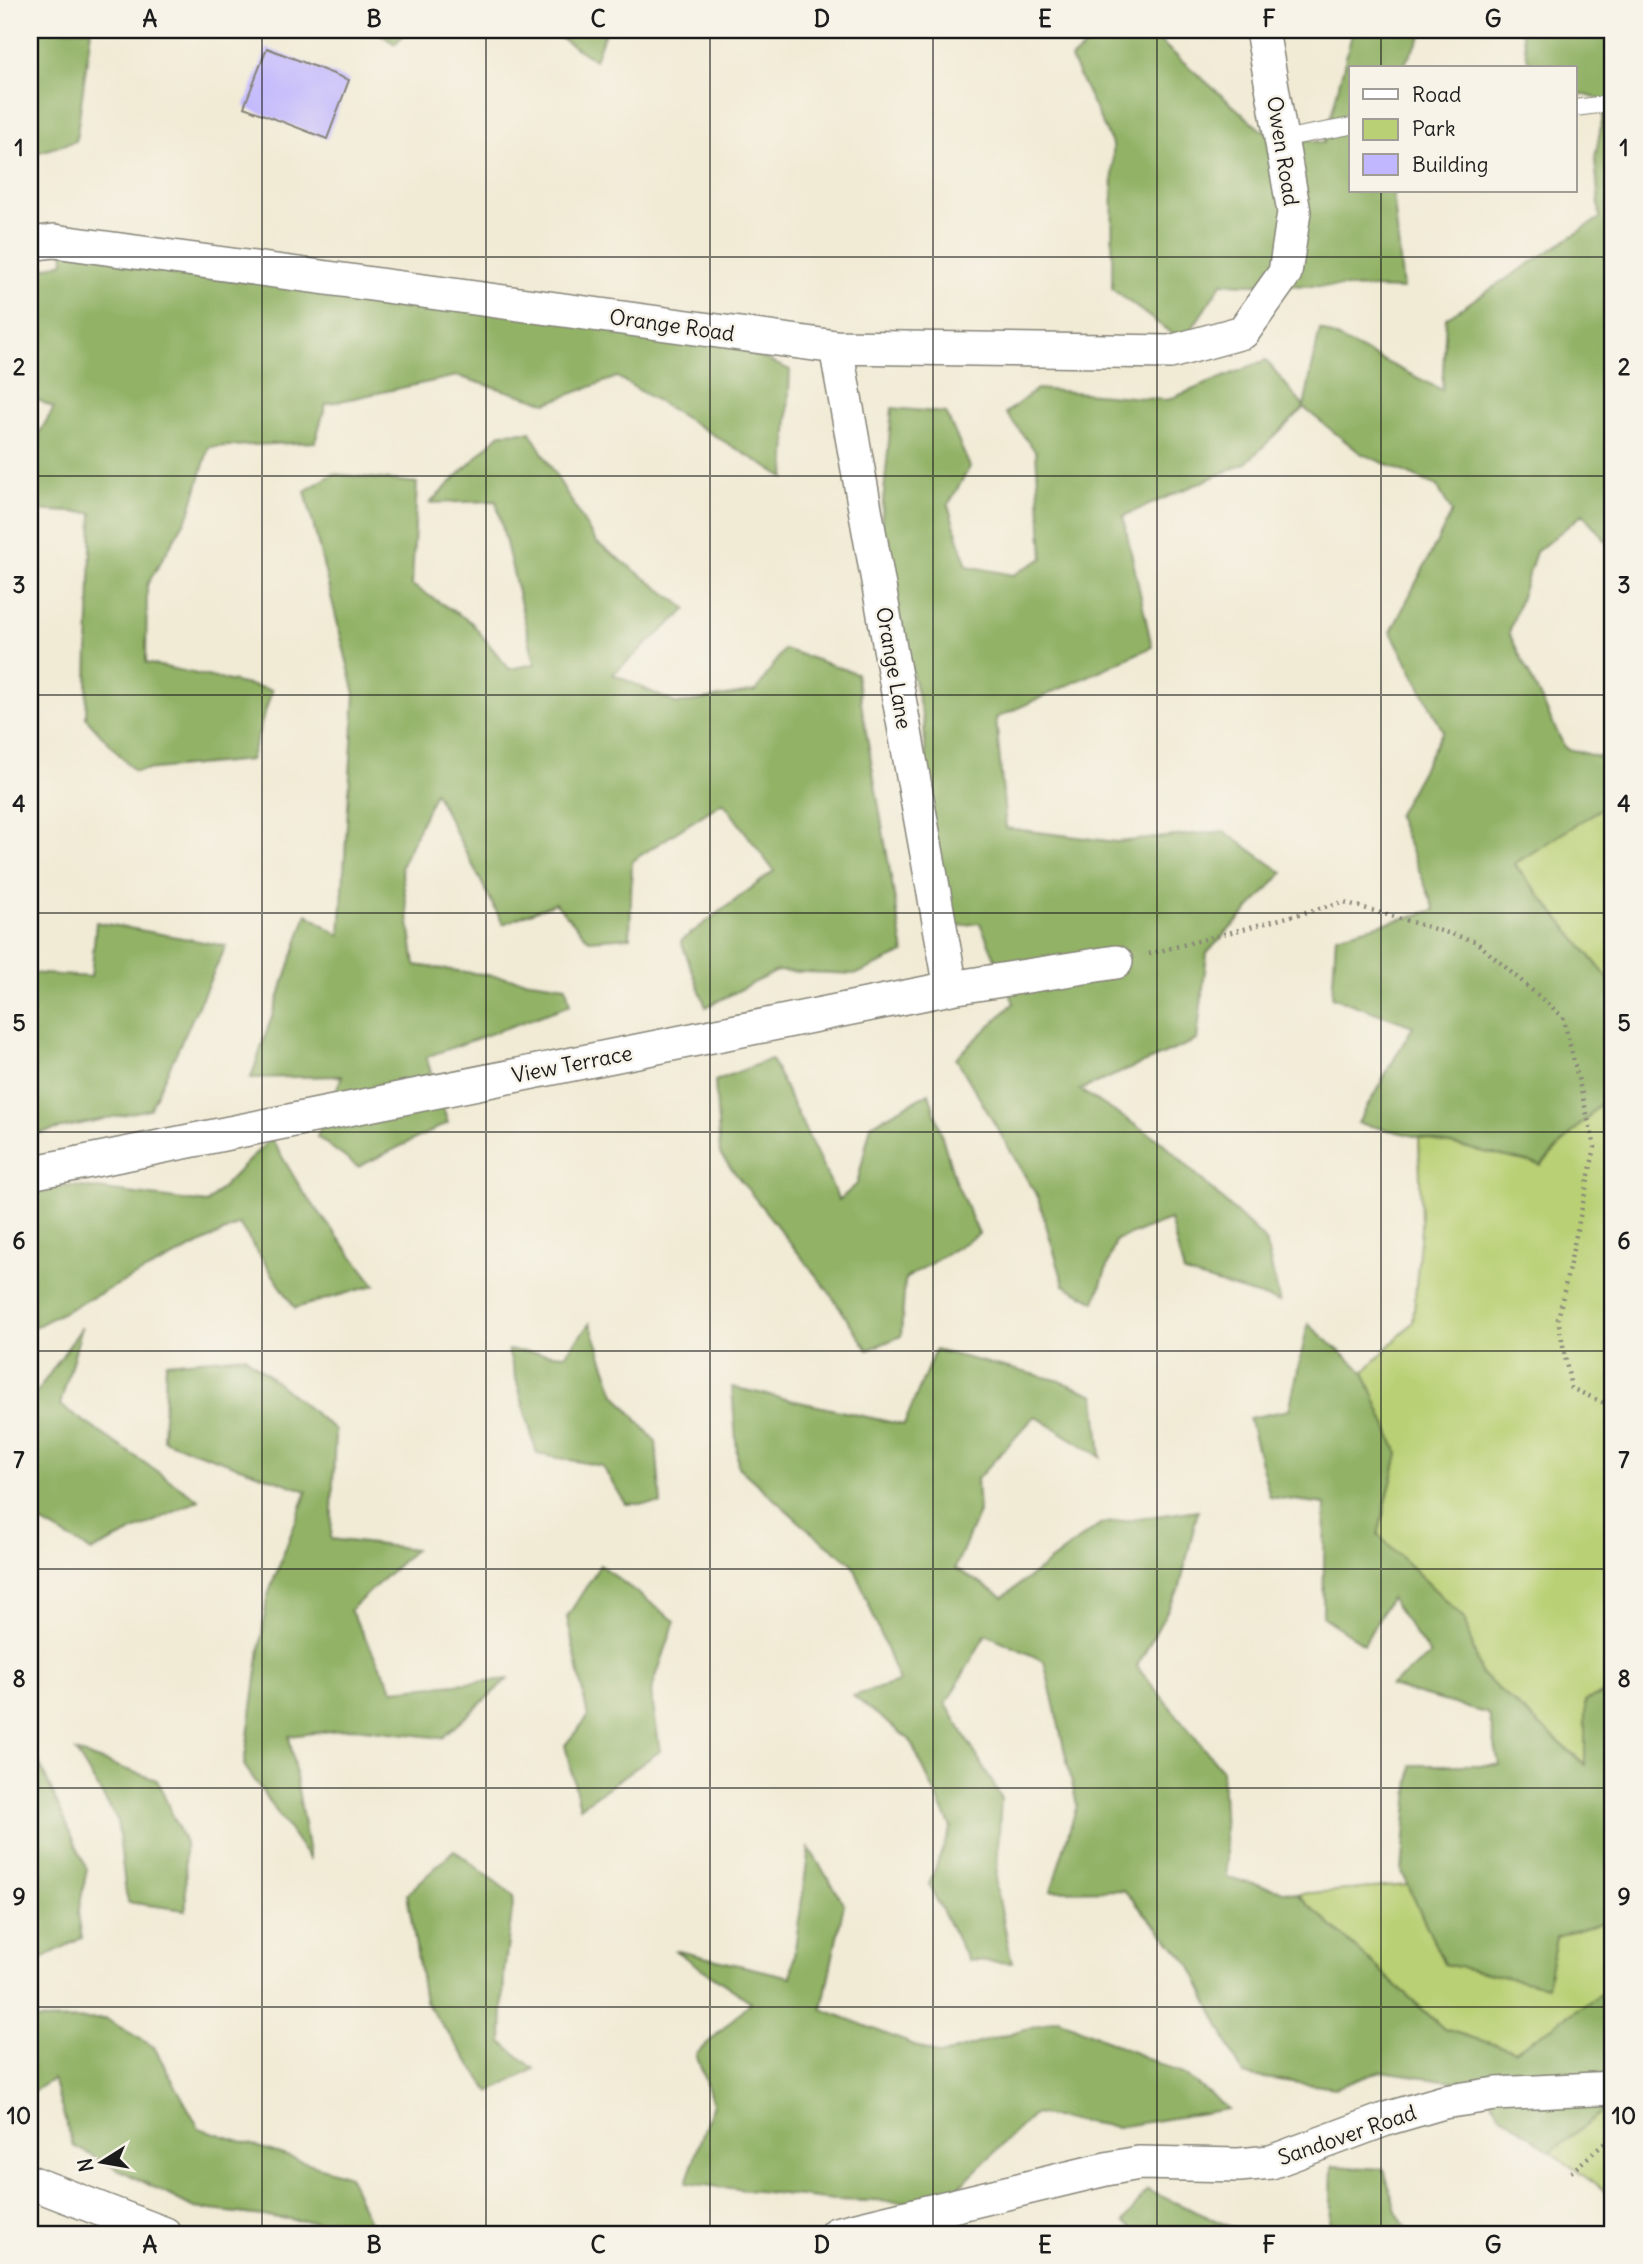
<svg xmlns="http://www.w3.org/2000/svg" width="1643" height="2264" font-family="Delius,sans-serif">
	<rect width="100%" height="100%" fill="#f7f3e8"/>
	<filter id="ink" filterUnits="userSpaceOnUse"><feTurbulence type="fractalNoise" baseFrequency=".0143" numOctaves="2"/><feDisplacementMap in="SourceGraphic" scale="14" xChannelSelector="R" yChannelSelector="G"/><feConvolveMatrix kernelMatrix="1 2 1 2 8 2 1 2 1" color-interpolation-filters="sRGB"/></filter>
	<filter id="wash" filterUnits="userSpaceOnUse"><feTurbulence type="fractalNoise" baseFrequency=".00686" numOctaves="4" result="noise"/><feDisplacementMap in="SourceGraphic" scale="28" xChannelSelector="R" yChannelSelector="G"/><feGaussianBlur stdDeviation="1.57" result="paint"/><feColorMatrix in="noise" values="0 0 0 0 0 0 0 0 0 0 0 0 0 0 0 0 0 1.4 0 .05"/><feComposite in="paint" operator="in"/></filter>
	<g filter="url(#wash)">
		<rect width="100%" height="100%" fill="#f1ebd5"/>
		<path fill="#b9d074" stroke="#6a7648" stroke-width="2" d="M1613,801V984L1514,864Z
			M1613,1091V1690L1585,1701L1586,1765L1481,1674L1464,1618L1378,1535L1398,1454L1364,1372L1413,1322L1421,1227L1419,1137L1541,1165Z
			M1408,1885L1444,1964L1547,1985L1556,1937L1610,1920L1613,1917V1986L1515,2051L1444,2029L1297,1894Z
			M1613,2103V2197L1551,2152Z"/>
		<path fill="#92b266" stroke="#576741" stroke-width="2" d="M30,30H91L76,141L30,155Z
			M374,30H408L395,44Z
			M548,30H606L595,60Z
			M1104,30H1147L1261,130L1324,143L1353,30H1425L1402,68H1351V191H1393L1403,289L1222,283L1183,342L1112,289L1113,146L1071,59Z
			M1521,30H1602L1613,47V549L1583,514L1536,552L1509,633L1565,748L1613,761V801L1514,864L1613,984V1091L1541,1165L1358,1123L1413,1026L1332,997L1336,936L1435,910L1397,816L1443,731L1391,632L1452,512L1437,486L1360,453L1304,408L1246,463L1123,516L1152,647L996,718L1006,828L1117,842L1224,831L1283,873L1207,953L1197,1040L1080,1090L1161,1141L1265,1240L1280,1302L1184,1273L1170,1220L1116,1240L1095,1302L1064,1285L1038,1198L956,1058L1014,1003L980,923L935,929L924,723L898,614L878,557L892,408L946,413L970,467L948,505L967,566L1013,575L1043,558L1036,452L1006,413L1037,389L1167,400L1266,360L1304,407L1320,329L1442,390L1446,318L1600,218L1595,157L1606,101L1575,92V68H1530Z
			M63,237L390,306L647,308L790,370L785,478L617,377L547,403L457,376L326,404L315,442L209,447L189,514L147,585L146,663L272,690L250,760L134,771L86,718L92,513L30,510V449L54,408L30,396V273L64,262Z
			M530,432L596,542L687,609L613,674L677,704L756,691L784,649L856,673L904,953L857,974L777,971L706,1007L681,941L774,871L723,802L632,861L630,937L589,940L555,903L503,924L435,792L401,867L415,965L566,986L570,1005L426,1057L448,1123L358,1167L317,1137L342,1076L251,1078L307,914L340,936L355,694L305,491L333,474L417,483L412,585L471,622L509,669L535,664L496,501L430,503L501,433Z
			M96,922L226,946L150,1109L30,1135V973L91,977Z
			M771,1059L839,1200L857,1184L871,1125L929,1093L955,1180L979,1234L905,1279L901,1336L868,1350L829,1292L720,1154L715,1081Z
			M271,1138L303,1192L375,1285L295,1308L239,1224C171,1259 103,1291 35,1327L30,1308V1189L73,1186L207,1203Z
			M590,1323L615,1394L656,1442L661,1504H626L602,1466L537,1454L508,1350L565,1355Z
			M1308,1324L1364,1372L1398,1454L1378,1535L1464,1618L1481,1674L1585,1765V1701L1613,1690V1917L1610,1920L1556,1937L1547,1986L1444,1964L1402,1872L1411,1765H1499L1489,1714L1390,1686L1430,1655L1390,1598L1364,1644L1323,1617L1325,1504L1270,1497L1249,1418L1289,1410Z
			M82,1327L60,1405L199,1500L92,1551L30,1516V1402Z
			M935,1350L1057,1380L1095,1395L1101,1457L1035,1416L977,1479L979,1512L955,1568L1003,1597L1100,1524L1198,1510L1180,1587L1137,1667L1222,1770L1227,1878L1297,1894L1444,2029L1515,2051L1613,1986V2103L1551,2152L1503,2116L1479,2085L1381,2071L1335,2088L1243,2075L1190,1964L1124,1890L1051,1891L1077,1805L1044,1661L986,1634L946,1704L1001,1797L996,1885L1012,1963L968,1960L929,1885L951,1827L910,1740L853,1696L899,1682L853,1564L812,1533L738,1467L732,1387L904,1425Z
			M245,1356L335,1430L331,1539L415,1549L350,1610L393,1690L508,1679L442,1738L355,1728L289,1736L310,1860L244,1765L267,1598L307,1491L163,1440L166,1363Z
			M600,1565L675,1621L651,1692L660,1751L580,1807L565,1745L588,1717L567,1617Z
			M30,1752L36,1756L87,1869L78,1914L82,1938L30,1964V1882L41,1875L30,1855Z
			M76,1752L157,1780L185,1843L186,1910L127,1902L117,1819Z
			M809,1848L844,1904L822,2009L940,2055L1058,2019L1183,2074L1229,2109L1117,2127L1034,2114L942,2203L834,2200L686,2183L713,2104L696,2054L751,2002L674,1950L791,1977Z
			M454,1850L514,1896L504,1972L502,2042L534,2069L490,2092L425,2001L407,1894Z
			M106,2019L154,2047L199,2128L349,2176L372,2229L194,2208L73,2146L53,2079L30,2093V2020Z
			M1332,2166L1384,2169L1396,2211L1409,2234H1284V2229L1330,2233Z
			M1147,2190L1240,2231L1239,2234H1140L1124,2222Z"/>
		<g id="blocks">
			<path fill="#c1b7fe" d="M267,48L349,80L327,139L244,107Z"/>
		</g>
	</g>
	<g filter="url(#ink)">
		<use href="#blocks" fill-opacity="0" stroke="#868478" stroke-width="2"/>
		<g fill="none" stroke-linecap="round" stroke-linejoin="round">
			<g stroke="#868478" stroke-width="18">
				<path id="service" d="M1575,108L1613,103
					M1281,139L1351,126"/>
			</g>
			<g stroke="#868478" stroke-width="36">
				<path id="minor" d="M30,244L54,241L836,347L1170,352L1243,332L1285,273L1294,212L1262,30
					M836,347L951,988
					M30,1173L951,988L1116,962
					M30,2182L165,2234
					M836,2234L1106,2169L1139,2163L1239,2165L1271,2162L1389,2118L1444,2102L1496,2094L1613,2088"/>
			</g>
			<path stroke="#868478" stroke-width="4.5" stroke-dasharray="2 5" stroke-linecap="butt" d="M1149,954L1344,902L1475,941L1563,1017L1595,1147L1558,1319L1571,1388L1613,1407
				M1571,2172L1613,2136"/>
			<use href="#service" stroke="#fff" stroke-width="16"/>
			<use href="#minor" stroke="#fff" stroke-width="33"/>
		</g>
	</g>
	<path fill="none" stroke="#1c1c1c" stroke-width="2" stroke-opacity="0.55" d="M262,30V2234M486,30V2234M710,30V2234M933,30V2234M1157,30V2234M1381,30V68M1381,191V2234M30,257H1613M30,476H1613M30,695H1613M30,913H1613M30,1132H1613M30,1351H1613M30,1569H1613M30,1788H1613M30,2007H1613"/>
	<g text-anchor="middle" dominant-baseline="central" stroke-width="5" stroke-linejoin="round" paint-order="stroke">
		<g font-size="21" fill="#1c1c1c" stroke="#f7f3e8">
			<text transform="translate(1283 151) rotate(81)">Owen Road</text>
			<text transform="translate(672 325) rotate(8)">Orange Road</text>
			<text transform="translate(894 668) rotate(80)">Orange Lane</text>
			<text transform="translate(572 1064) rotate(-11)">View Terrace</text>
			<text transform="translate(1347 2135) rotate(-19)">Sandover Road</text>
		</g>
	</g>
	<rect width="1643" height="2264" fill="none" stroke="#f7f3e8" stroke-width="77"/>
	<rect x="1349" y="66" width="228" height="126" fill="#f7f3e8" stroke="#9f9d96" stroke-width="2"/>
	<rect x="1363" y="89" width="35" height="10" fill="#ffffff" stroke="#9f9d96" stroke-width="2"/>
	<text x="1412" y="102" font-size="21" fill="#1c1c1c">Road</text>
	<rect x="1363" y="119" width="35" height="21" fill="#b9d074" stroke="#9f9d96" stroke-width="2"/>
	<text x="1412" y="136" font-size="21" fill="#1c1c1c">Park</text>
	<rect x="1363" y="154" width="35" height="21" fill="#c1b7fe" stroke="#9f9d96" stroke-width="2"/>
	<text x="1412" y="172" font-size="21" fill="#1c1c1c">Building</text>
	<g transform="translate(102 2162) rotate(259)" stroke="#f7f3e8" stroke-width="5" paint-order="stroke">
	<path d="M0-5L12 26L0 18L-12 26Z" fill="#1c1c1c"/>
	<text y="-10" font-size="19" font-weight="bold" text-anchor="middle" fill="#1c1c1c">N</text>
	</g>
	<rect x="38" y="38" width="1566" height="2188" fill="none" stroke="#1c1c1c" stroke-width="2.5"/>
	<g font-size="23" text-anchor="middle" font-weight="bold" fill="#1c1c1c">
		<text x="150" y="27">A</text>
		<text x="374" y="27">B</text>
		<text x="598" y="27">C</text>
		<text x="822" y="27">D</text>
		<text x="1045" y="27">E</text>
		<text x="1269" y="27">F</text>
		<text x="1493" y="27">G</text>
		<text x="19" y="156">1</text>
		<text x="1624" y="156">1</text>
		<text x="19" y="375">2</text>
		<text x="1624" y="375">2</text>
		<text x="19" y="593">3</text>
		<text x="1624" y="593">3</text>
		<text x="19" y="812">4</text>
		<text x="1624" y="812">4</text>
		<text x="19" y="1031">5</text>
		<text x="1624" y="1031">5</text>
		<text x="19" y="1249">6</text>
		<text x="1624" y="1249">6</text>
		<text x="19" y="1468">7</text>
		<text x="1624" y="1468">7</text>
		<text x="19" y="1687">8</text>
		<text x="1624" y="1687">8</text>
		<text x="19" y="1905">9</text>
		<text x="1624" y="1905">9</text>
		<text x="19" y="2124">10</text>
		<text x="1624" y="2124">10</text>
		<text x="150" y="2253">A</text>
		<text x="374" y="2253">B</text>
		<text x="598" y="2253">C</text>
		<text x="822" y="2253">D</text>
		<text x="1045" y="2253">E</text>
		<text x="1269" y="2253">F</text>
		<text x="1493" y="2253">G</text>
	</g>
</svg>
